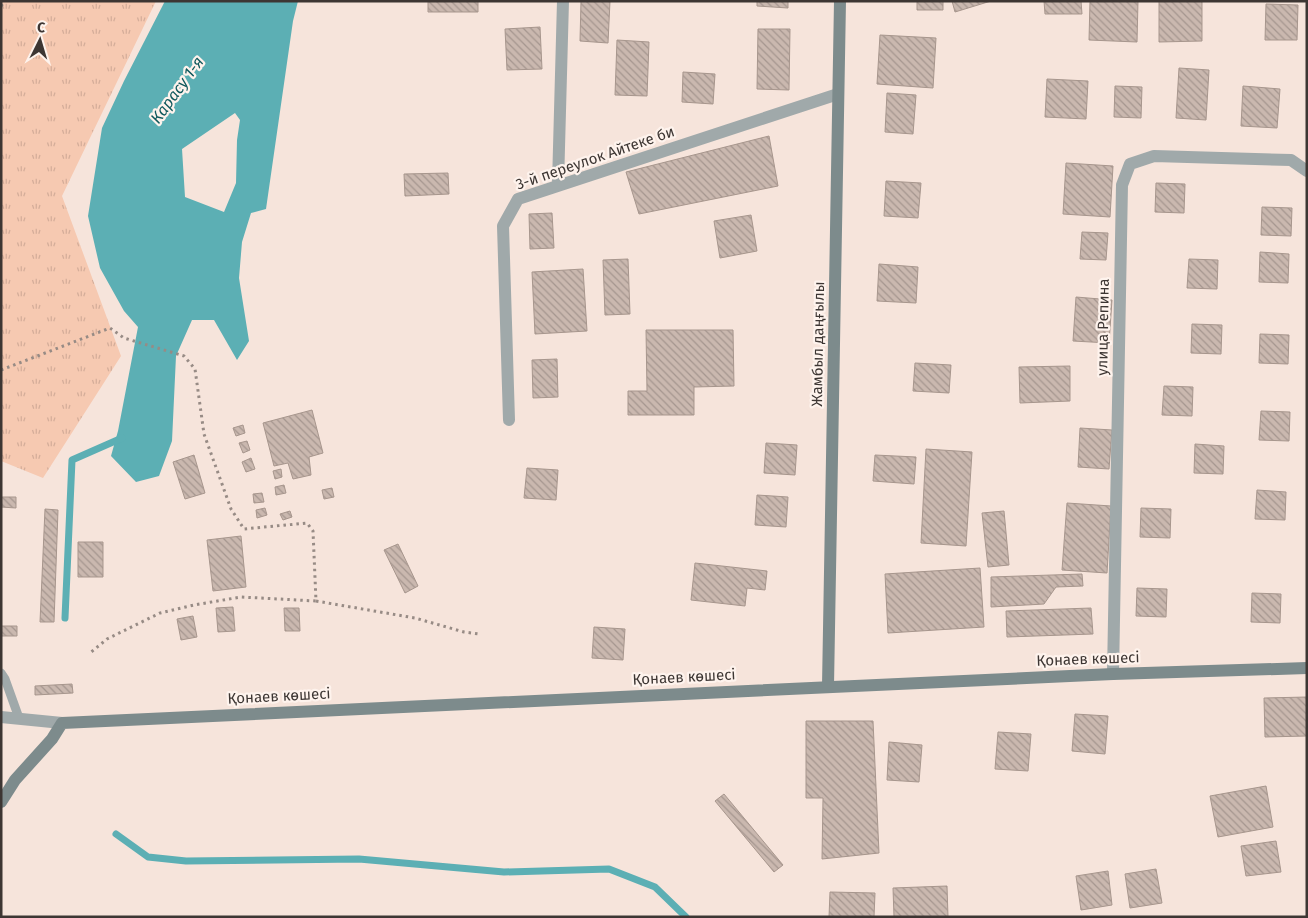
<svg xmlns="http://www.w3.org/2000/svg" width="1308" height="918" font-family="'Fira Sans',sans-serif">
	<defs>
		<pattern id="park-tufts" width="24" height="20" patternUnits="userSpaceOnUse" patternTransform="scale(1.25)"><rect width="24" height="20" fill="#f6c9b1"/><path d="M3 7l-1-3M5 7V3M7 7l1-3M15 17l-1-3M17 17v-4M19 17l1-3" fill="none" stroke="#d4ad99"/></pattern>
		<pattern id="building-back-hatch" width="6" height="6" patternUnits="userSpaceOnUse" patternTransform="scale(1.25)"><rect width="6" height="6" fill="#cab8af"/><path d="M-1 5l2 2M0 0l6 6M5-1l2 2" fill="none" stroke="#a5968f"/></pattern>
	</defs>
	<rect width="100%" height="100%" fill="#f6e4db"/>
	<path fill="url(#park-tufts)" d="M1,1H156L62,196L121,356L43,478L1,461Z"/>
	<path fill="#5cafb4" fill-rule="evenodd" d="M165,1H298L293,21L266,209L251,213L242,242L239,278L249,341L237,360L214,320H192L176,356L172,441L159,476L136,482L111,456L118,431L138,327L124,311L100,268L88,216L102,128L124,81ZM235,113L240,120L237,140L236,183L224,212L185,197L182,149Z"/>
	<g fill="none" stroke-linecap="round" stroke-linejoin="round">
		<path stroke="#5cafb4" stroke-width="7" d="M65,618L72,460L122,438
			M116,834L148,857L186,861L359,859L504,872L609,869L655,887L686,917"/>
	</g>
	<path fill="url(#building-back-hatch)" stroke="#a7968d" d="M428,1H478V12H428Z
		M581,1H610L608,43L580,41Z
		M757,1H788V8L757,6Z
		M917,1H943V10H917Z
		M952,1H991L955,12Z
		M1044,1H1081L1082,14H1045Z
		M1090,1H1138L1137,42L1089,40Z
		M1159,1H1202V41L1159,42Z
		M1266,4L1298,5L1297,40H1265Z
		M540,27L542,69L507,70L505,29Z
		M758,29H790L789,90L757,89Z
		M880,35L936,38L933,88L877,84Z
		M617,40L649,42L647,96L615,95Z
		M1179,68L1209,70L1206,120L1176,118Z
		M683,72L715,74L713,104L682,102Z
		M1047,79L1088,81L1086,119L1045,117Z
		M1115,86L1142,87L1141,118L1114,117Z
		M1243,86L1280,89L1277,128L1241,126Z
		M887,93L916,95L913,134L885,132Z
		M769,136L778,186L639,214L626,172Z
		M1066,163L1113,166L1110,217L1063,214Z
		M448,173L449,194L405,196L404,174Z
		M886,181L921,183L918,218L884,216Z
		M1156,183L1185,184L1184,213L1155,212Z
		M1262,207L1292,208L1291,236L1261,235Z
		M552,213L554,248L530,249L529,214Z
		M751,215L757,251L720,258L714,221Z
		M1082,232L1108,233L1106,260L1080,259Z
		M1260,252L1289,254L1288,283L1259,282Z
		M628,259L630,314L605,315L603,260Z
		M1189,259L1218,260L1217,289L1187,288Z
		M879,264L918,267L916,303L877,301Z
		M583,269L587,331L535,334L532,272Z
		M1076,297L1112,300L1109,343L1073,341Z
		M1192,324L1222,325L1221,354L1191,353Z
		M646,330H733L734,386L694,387V415H628V391H647Z
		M1260,334L1289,335L1288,364L1259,363Z
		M557,359L558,397L533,398L532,360Z
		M915,363L951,365L949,393L913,391Z
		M1070,366V401L1020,403L1019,367Z
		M1164,386L1193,387L1192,416L1162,415Z
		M312,410L323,453L309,457L311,475L293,479L288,463L274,466L263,423Z
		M1261,411L1290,412L1289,441L1259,440Z
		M243,425L245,433L236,436L233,428Z
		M1080,428L1112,430L1109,469L1078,467Z
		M247,441L250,450L243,453L239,443Z
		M766,443L797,445L795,475L764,473Z
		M1195,444L1224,446L1223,474L1194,473Z
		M926,449L972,452L966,546L921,543Z
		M194,455L205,493L185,499L173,462Z
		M875,455L916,457L914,484L873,481Z
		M251,458L255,469L246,472L242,462Z
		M527,468L558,470L556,500L524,498Z
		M281,469L282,477L275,479L273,471Z
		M284,485L286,493L276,495L275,487Z
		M332,488L334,497L324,499L322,490Z
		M1257,490L1286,492L1285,520L1255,519Z
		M262,493L264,502L254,503L253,494Z
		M757,495L788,497L786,527L755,525Z
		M1,497H16V508L1,507Z
		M1067,503L1111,506L1107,573L1062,570Z
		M265,508L267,515L257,518L256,510Z
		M1141,508L1171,509L1170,538L1140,537Z
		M45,509L58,510L54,622H40Z
		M290,511L292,517L283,520L280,514Z
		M1004,511L1009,565L988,567L982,513Z
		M241,536L246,587L213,591L207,540Z
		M78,542H103V577H78Z
		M398,544L418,586L405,593L384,550Z
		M695,563L767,571L765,590L747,588L745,606L691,600Z
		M980,568L984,627L888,633L885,574Z
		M1082,574L1083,586L1056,587L1044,604L991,607V577Z
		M1137,588L1167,589L1166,617L1136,616Z
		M1252,593L1281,594L1280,623L1251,622Z
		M233,607L235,631L218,632L216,608Z
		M284,608H299L300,631H285Z
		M1091,608L1093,634L1007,637L1006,611Z
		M193,616L197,637L181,640L177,619Z
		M1,626H17V636H1Z
		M594,627L625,629L623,660L592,658Z
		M72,684L73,693L35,695V686Z
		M1307,697V736L1265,737L1264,698Z
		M1075,714L1108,716L1105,754L1072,751Z
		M806,721H873L879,853L822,859L823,798H806Z
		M998,732L1031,734L1028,771L995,769Z
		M889,742L922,745L919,782L887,780Z
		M1266,786L1273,827L1218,837L1210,796Z
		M724,794L783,865L774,872L715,801Z
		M1276,841L1281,872L1246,876L1241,846Z
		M1156,869L1162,903L1130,908L1125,874Z
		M1108,871L1112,905L1081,910L1076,876Z
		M947,886L948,917H894L893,888Z
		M830,892L875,893L874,917H829Z"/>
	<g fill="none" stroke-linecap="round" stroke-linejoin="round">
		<path stroke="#978b85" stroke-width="3" stroke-dasharray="2.5 4" stroke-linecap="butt" d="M1,6L5,1
			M1,370L110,328L124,338L184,356L195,369L204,434L231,509L244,529L307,523L313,531L316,601L241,597L194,605L160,613L107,639L90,653
			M316,601L415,618L464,632L479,634"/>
		<path stroke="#a0a9aa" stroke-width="9" d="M1,673L5,679L19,718"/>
		<path stroke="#a0a9aa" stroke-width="12" d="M558,184L563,1
			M509,420L503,226L518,199L838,94
			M1113,674L1122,185L1130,164L1154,156L1291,160L1307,171
			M1,717L62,723"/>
		<path stroke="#7d8b8c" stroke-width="12" d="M828,686L840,1
			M1,802L15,780L52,739L62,723L1113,674L1307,668"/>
	</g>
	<g text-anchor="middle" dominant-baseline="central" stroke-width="4.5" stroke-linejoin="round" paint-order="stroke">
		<g font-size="15" fill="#3d3633" stroke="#fef3ed">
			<text transform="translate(595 158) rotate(-19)">3-й переулок Айтеке би</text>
			<text transform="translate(1103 327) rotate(-89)">улица Репина</text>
			<text transform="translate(818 344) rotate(-89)">Жамбыл даңғылы</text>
			<text transform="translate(1088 659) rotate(-2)">Қонаев көшесі</text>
			<text transform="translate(684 677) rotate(-3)">Қонаев көшесі</text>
			<text transform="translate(279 696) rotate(-3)">Қонаев көшесі</text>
		</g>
		<g font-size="16" font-style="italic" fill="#0f585c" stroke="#fef3ed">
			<text transform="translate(177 90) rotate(-54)">Карасу 1-я</text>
		</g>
	</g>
	<rect width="1308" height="918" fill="none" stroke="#3d3633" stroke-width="5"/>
	<g transform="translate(40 40) rotate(5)" stroke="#fef3ed" stroke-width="4" paint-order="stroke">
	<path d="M0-4L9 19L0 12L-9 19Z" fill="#3d3633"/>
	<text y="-8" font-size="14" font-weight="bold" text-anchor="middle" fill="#3d3633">С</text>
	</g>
</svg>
